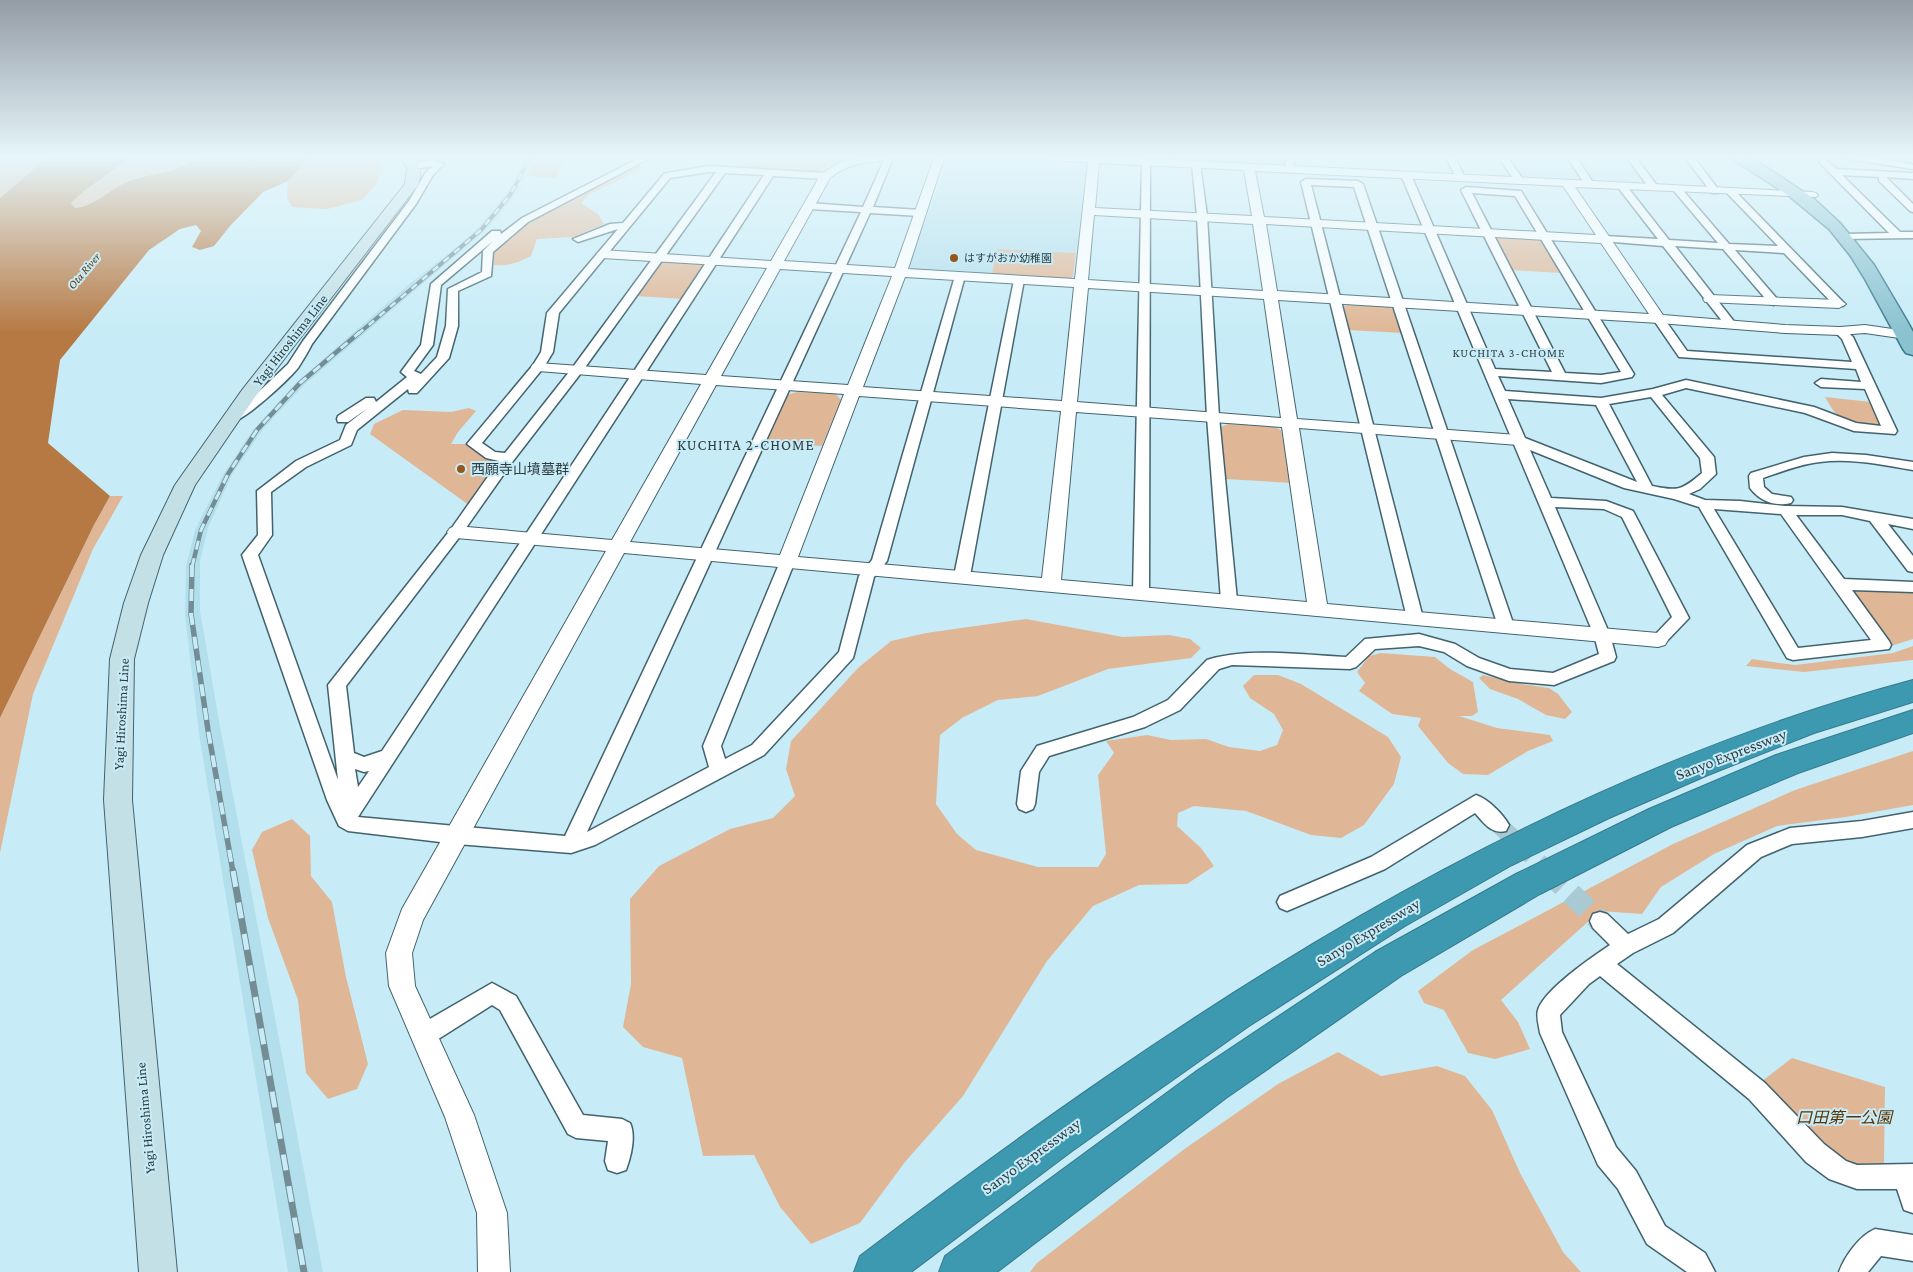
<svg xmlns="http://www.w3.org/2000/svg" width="1913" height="1272" font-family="'Crimson Pro','Noto Sans JP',serif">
	<rect width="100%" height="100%" fill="#c7ecf7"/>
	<path fill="#b3dfed" d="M527,155H536L528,176L525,180H514Z
		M1185,155H1284V164L1191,160Z
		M1505,155H1565L1582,180L1526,178L1519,175Z
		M1575,155H1626L1647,184L1592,181Z
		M952,156L1084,163L1087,165L1076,253L998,249L992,275L912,269L909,267L916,244L949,158Z
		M511,186H523L487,229L305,384L263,429L232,474L208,528L200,561V611L220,726L323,1272H288L199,734L185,616L186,566L195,530L223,475L253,430L296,383L408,285L448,254L476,230L497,206Z"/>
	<path fill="#e0b796" d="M0,155H50L0,198Z
		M132,155H200C173,178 152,169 125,183C108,192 95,206 75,208L71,203C89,184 113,173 132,155Z
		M312,155H380L378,156L382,167L377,183L362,200L327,209L292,207L287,197L288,181Z
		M536,155H569L560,166L557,178L528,176Z
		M800,155H867L835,161L816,173L729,168V166Z
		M637,165L644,168L590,194L581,203L598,214L604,224L573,237L537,239L531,256C518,263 508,266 494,265V251C535,212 588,191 637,165Z
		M1498,236L1535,239L1543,242L1560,273L1512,270L1495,237Z
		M997,249L1076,253L1073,277L1069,279L992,275Z
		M666,262L700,264L704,266L683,299L636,296L661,263Z
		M1348,305L1389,307L1396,311L1404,333L1348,330L1344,306Z
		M797,392L836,394L841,400L822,446L764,443L787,395Z
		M1825,397L1871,402L1880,424C1869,427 1845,424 1837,415C1832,410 1829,403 1825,397Z
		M469,408L476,411L458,432L451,444H474L508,458L473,508L370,434L374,424L403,410L451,412Z
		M1228,424L1275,427L1281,430L1291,483L1226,479L1221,427Z
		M110,496H123L93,549L33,694L0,853V718L94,525Z
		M1858,590L1913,593V639L1891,646L1854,594Z
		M1026,619L1123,637L1169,635L1190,639L1201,648L1191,658L1108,669L1038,696L998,700L962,718L940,735L936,804L957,834L976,850L1038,867H1098L1106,854L1098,775L1114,753L1106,741L1147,735L1171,740L1206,739L1229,747L1260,751L1277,745L1283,730L1274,714L1250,698L1243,686L1254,675H1278L1301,684L1388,737L1401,757L1394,784L1364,825L1341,838L1311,835L1246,811L1194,806L1178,813L1177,826L1201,848L1214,866L1187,884L1139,885L1093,906L1047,961L963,1096L905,1162L860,1223L811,1244L780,1207L754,1155L703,1156L682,1058L643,1047L623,1027L631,984L630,899L659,866L730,829L773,818L795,796L786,769L791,741L858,668L891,641L926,633Z
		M1913,646V660L1904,661L1804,672L1746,666L1752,659L1795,665L1893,653Z
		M1381,653L1435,657L1450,669L1473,682L1478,712L1472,716H1459L1497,728L1550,735L1553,741L1528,751L1488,775L1463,774L1448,763L1418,726L1421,718L1392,714L1359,691L1365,683L1357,672L1369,656Z
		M1483,675L1522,684L1549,688L1558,694L1572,712L1565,719L1546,715L1518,699L1490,689L1479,678Z
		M1913,751V805L1846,817L1777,826L1714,854L1661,887L1642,914L1600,911L1501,1000L1518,1022L1530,1049L1495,1059L1468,1053L1444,1010L1424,1003L1418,991L1473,950L1673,844L1795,790Z
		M292,819L310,836L311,876L332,902L346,977L368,1064L357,1089L328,1099L306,1073L298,1000L268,918L252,850L262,832Z
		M1338,1052L1381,1076L1437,1066L1465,1076L1492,1110L1520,1173L1563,1252L1581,1272H1030L1037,1263L1183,1150L1278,1084Z
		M1792,1058L1885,1087L1884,1166L1845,1164L1757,1085Z"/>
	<path fill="#b67943" d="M50,155H132C113,173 89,184 71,203L75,208C96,206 108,190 127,182C154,171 176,176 200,155H312L288,181L263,192L230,226L214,246L200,250L192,247L201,231L196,225L180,229L149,250L60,360L48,443L110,496L94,525L0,718V198Z"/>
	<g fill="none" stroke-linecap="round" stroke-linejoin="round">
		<path stroke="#a9c9d3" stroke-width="18" stroke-dasharray="18 9" stroke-linecap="butt" d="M1499,825L1549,872"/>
		<path stroke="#a9c9d3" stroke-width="22" stroke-dasharray="22 11" stroke-linecap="butt" d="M1547,871L1600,921"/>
		<g stroke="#42636d" stroke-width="3">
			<path id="minor" d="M577,155H605C599,159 583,159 577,155Z
				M645,155H656L528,222L493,252L491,276L458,291V326L449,358L417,393H409L408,389L357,430L351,445L306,467L271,492L272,535L258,555L338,780L328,685L451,529L499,461L486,458L467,444L533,365L541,352L547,313L618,229L578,242L573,239L610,224L623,223L664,174L667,173L709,166L825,173L830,176L825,179L773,176L358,817L565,836L861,212L809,209L804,206L809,203L863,207L885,158L889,155L893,158L873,207L920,210L925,213L920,216L870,213L587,832L709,767L703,746L782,557H792L795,561L721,746L725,759L752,745L839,652L859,576L872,560L955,276L960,273L964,274L965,276L887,561L874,577L853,658L764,755L595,845L571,853L457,844L348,831L339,826L327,800L242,555L258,535L257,491L296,461L340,440L346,425L368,408L348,422H338L337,419L338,416L366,398H374L376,402L407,377L401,372L421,345L431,284L492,231H500L501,234L522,218ZM709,172H716L573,367L505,453L495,452L482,443L544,367L553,352L559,313L670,178ZM725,173L764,175L382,751L364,757L354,753L346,686L461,535L513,461L581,373ZM493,241L483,251L482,272L448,289L446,326L437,357L421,374L414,371L433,345L441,285ZM355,769L364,772L369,771L358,787Z
				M1285,155H1293L1294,171L1291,172L1286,169Z
				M1445,155H1454L1465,178L1463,180H1457Z
				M1497,155H1506L1524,181L1522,183H1516Z
				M1566,155H1575L1594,184L1592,186H1586Z
				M1625,155H1634L1658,187L1656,189H1650Z
				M1683,155H1692L1718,189V193H1712Z
				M1839,155H1859L1911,164L1913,165V169L1843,158Z
				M1823,158L1837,169L1913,173V179L1886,177L1913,204V212L1910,211L1879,181V177L1842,175L1900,232H1913V238L1841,239L1840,237L1845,234L1889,233L1820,163L1819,161Z
				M432,160L444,164L433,175L416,204L312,344C308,352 303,360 298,368C288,380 239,427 224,424L223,421L224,418L250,400L288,364L303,341L409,201L426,172L433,166L413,169L409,166L410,164Z
				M1146,160L1150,163L1149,592L1147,596L1141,597L1135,596L1133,592L1142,163Z
				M1196,161L1200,164L1207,216L1219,417L1237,600L1235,604L1229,605L1223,604L1221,600L1207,417L1197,216L1192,164Z
				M1406,172L1411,175L1495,369L1552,372L1461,190L1466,187L1521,191L1634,374L1632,377L1601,383L1498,376L1505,391L1601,398L1653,389L1686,380L1814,407L1856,423L1881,426L1865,389L1821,387L1815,383L1821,379L1861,382L1856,369L1679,357L1653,319L1659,316L1663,317L1687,351L1852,362L1842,339L1834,331L1840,328L1844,329L1853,337L1897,431L1895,434L1854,431L1805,413L1686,388L1662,395L1714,457L1716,474L1700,489L1689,494L1705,500L1740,501L1785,506L1842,507L1913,519V529L1888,524L1913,556V572L1908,571L1870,521L1842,515H1796L1844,579L1913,582V592L1852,590L1889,641L1891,645L1889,649L1793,660L1787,658L1699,507L1674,499L1624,488L1530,450L1551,498L1606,501L1633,511L1689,618L1664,644L1658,646L1652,644L1650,640L1672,617L1622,517L1604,509L1555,507L1610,635L1616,657L1614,661L1554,685L1509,681L1467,666L1444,652L1419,646L1375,649L1356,667L1350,669L1232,665L1219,669L1180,710L1145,727L1049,756L1039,772L1035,804L1033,809L1026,812L1019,809L1017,804L1021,771L1037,746L1133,717L1168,700L1207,660C1248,647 1303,655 1346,657L1365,639L1419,634L1455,644L1479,658L1510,669L1553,673L1599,654L1594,635L1401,175ZM1472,193L1515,196L1621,372L1601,375L1565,373ZM1651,397L1700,458L1702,473C1681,491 1678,491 1652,486L1609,404ZM1508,399L1596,405L1637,482L1525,438ZM1714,509L1781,514L1871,640L1798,648Z
				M1306,179L1358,181L1363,184L1514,626L1512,630L1506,632L1500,630L1498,626L1354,187L1311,185L1423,618L1421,622L1415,624L1409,622L1407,618L1301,182Z
				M1622,183L1625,184L1669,240L1718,243L1674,191V187H1680L1729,244L1778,246L1726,192L1731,189L1734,190L1845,304L1843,306H1835L1784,253L1735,250L1778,300L1780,302L1774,305L1770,304L1723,249L1675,246L1736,324L1734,326H1726L1663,246L1601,241L1600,239L1605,236L1658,239L1617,186Z
				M1019,277L1024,280L970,576L967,580H957L954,576L1014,280Z
				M1832,453L1866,455L1913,462V470C1882,465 1851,458 1820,462C1800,464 1781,472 1763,478L1764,487L1772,494L1791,497L1793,500L1791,503C1775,507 1760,501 1750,488L1749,476L1751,473L1804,457Z
				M1476,795C1488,799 1503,814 1509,825L1506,831C1492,835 1484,823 1475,813L1385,869L1287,911L1280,908L1277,902L1280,896L1371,857Z
				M1913,812V828L1862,837L1792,844L1761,857L1673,933L1633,953L1617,964L1765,1083L1824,1144L1846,1161L1857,1165L1913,1164V1213L1904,1210L1897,1189H1857L1829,1179L1806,1162L1749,1099L1600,976L1589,984L1560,1015L1562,1032L1616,1147L1636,1171L1665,1226L1705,1253L1715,1272H1687L1647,1244L1618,1189L1598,1165L1540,1033C1539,1026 1536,1016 1538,1010C1544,990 1592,957 1610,945L1593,928L1590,921L1593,914L1600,912L1607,914L1628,934L1659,919L1747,845L1790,828L1862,821Z
				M492,983L516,996L583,1115L622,1119L630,1123C636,1136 631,1156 626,1170L617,1173L608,1170L605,1161L608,1141L576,1138L568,1134L500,1010L492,1005L432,1043L424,1046L416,1043L413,1035L416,1027Z
				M1875,1229L1913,1235V1261L1881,1256L1868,1272H1839C1845,1256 1859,1236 1875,1229Z"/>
		</g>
		<g stroke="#42636d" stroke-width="2">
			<path id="tertiary" d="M870,155H921L916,158C886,161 854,158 830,178L784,261L895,268L935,155H945L908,269L1075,279L1088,162L1004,158L999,155H1074L1812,192L1816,193L1818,195L1816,197L1575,187L1663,315L1785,325L1840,327L1865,325L1913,332V340L1865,333L1840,335L1785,333L1659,323L1278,300L1297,419L1518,435L1524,437L1526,440L1524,443L1518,445L1299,428L1327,604L1658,633L1665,635L1668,640L1665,645L1658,647L624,553L423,920L412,953L415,986L474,1115L507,1213L510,1272H478L477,1213L445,1117L389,986L386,953L402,909L606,551L456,538L450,536L447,532L450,528L456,526L612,540L701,384L538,371L533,370L531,367L533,364L538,363L706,375L767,268L602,258L596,254L602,250L771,261L821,174L840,162ZM1099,163L1244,170L1252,216L1095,208ZM1255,171L1563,186L1596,235L1264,217ZM1094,215L1253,224L1263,291L1088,280ZM1266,224L1601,243L1649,314L1277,291ZM780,269L892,276L848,385L721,376ZM905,277L1074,287L1062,401L863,387ZM1088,288L1264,299L1281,418L1077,402ZM716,385L844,394L780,555L630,542ZM859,396L1061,411L1042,578L798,557ZM1076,412L1282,427L1307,602L1061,580Z
				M1710,295L1839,300L1846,304L1839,308L1705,302L1703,299Z"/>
		</g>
		<g stroke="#42636d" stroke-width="2">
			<path id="secondary" d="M400,155H413C420,165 422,173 418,185L255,397L195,485L163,555L148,603L134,659L132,800L177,1272H139L104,800L110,659L124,603L141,555L175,485L242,390L405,184L407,169Z"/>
		</g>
		<g stroke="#37798a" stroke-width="3">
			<path id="primary" d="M1726,155H1744L1769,169L1814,199L1840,223L1874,265L1907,321L1913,332V355L1906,353L1903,349L1865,279L1850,255L1829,229L1788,195Z"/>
		</g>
		<g stroke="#37798a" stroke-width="2">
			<path id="motorway" d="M1913,680V702L1814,733L1708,775L1609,818L1512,865L1405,926L1249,1026L1072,1151L911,1272H854L860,1256C1179,1014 1521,785 1913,680Z
				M1913,710V733L1798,773L1671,827L1540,894L1401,976L1226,1098L997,1272H939L945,1256L1198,1070L1375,952L1516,874L1649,809L1776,755Z"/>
		</g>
		<use href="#minor" fill="#fff" fill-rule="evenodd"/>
		<use href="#tertiary" fill="#fff" fill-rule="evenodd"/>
		<use href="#secondary" fill="#c4e0e7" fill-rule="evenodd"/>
		<use href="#primary" fill="#8ac2d0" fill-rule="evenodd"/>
		<use href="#motorway" fill="#3c99b0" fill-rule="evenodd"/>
		<g stroke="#748d95" stroke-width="4">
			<path id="rail-far3" d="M358,334L481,230L510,195L532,155"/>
		</g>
		<g stroke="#748d95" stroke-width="4.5">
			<path id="rail-far2" d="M192,567L201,530L228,474L257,430L300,383L360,332"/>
		</g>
		<g stroke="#748d95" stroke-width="5.5">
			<path id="rail-far1" d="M192,565L191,614L208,730L233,872"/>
		</g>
		<g stroke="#748d95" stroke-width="7">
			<path id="rail" d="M233,871L304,1272"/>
		</g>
		<use href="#rail-far3" stroke="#c7ecf7" stroke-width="2.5" stroke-dasharray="7" stroke-linecap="butt"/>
		<use href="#rail-far2" stroke="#c7ecf7" stroke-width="3" stroke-dasharray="9" stroke-linecap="butt"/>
		<use href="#rail-far1" stroke="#c7ecf7" stroke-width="4" stroke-dasharray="12" stroke-linecap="butt"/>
		<use href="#rail" stroke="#c7ecf7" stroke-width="5" stroke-dasharray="16" stroke-linecap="butt"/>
	</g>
	<linearGradient id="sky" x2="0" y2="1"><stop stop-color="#949ca6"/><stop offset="0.47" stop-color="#e6f6fb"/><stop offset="1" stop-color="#e6f6fb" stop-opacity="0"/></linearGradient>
	<rect width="1913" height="333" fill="url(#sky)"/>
	<g fill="#95581a" stroke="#c7ecf7" stroke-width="2">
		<circle cx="954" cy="258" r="5"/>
		<circle cx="461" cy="469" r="5"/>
	</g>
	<g text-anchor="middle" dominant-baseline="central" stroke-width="4" stroke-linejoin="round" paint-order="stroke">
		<g font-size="11" fill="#2f3d42" stroke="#c7ecf7" text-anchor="start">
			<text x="964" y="258">はすがおか幼稚園</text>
		</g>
		<g font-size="12" font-style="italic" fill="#653b12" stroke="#c7ecf7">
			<text transform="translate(84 271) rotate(-50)">Ota River</text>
		</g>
		<g font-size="12" letter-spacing="1" fill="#2f3d42" stroke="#c7ecf7">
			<text x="1509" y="353">KUCHITA 3-CHOME</text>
		</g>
		<g font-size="14" fill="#2f3d42" stroke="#c7ecf7">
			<text transform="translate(290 340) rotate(-52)">Yagi Hiroshima Line</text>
			<text transform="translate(121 714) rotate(-87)">Yagi Hiroshima Line</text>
			<text transform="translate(145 1118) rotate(-95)">Yagi Hiroshima Line</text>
		</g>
		<g font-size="14" fill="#2f3d42" stroke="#c7ecf7" text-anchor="start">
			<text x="471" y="469">西願寺山墳墓群</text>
		</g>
		<g font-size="15" letter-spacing="1" fill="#2f3d42" stroke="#c7ecf7">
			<text x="746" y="445">KUCHITA 2-CHOME</text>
		</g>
		<g font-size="16" fill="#2f3d42" stroke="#c7ecf7">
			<text transform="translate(1731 754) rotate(-21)">Sanyo Expressway</text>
			<text transform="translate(1368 932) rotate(-31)">Sanyo Expressway</text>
			<text transform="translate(1031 1156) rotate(-36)">Sanyo Expressway</text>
		</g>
		<g font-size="16" font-style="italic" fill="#5b3205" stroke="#c7ecf7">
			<text x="1844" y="1117">口田第一公園</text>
		</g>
	</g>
</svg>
